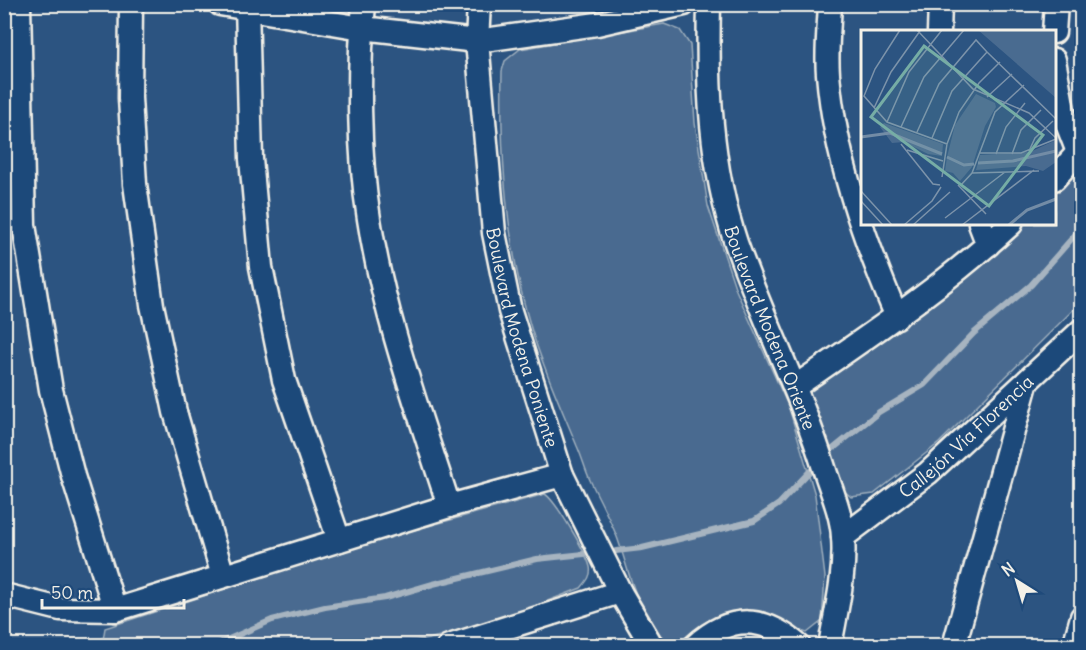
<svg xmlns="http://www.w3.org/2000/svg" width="1086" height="650" font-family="Delius,sans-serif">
	<rect width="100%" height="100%" fill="#2c5481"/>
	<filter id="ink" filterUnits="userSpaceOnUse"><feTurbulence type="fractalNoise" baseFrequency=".0167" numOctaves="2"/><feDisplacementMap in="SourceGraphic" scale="12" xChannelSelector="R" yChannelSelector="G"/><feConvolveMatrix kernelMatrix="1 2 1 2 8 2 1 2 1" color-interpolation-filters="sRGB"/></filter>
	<g filter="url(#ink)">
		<path fill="#496b90" stroke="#9eaebc" stroke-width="1.5" d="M664,24L680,30L690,45L695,123L708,206L736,290L789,408L815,495L825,577L822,621L807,633L756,616L685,645C642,646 629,568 617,537C609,517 599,499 590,480C585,469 582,457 577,446C561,407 543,368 531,328C506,245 500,157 502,71L505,61L520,49Z
			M1081,160V302L939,443L874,494L851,497L838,485L809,395L814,380L995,249L1022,224H1054L1055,190Z
			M545,494C556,501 587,554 590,567C592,576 586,582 581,588L501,619L429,639L376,646H102L105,628L370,542Z"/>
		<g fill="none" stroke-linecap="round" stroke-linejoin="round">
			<path stroke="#a7b4c0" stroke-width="6" d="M834,448L879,412L924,385L974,333L1031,285L1082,227
				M616,551L642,548L754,521L779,504L810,471
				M213,646L272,620L325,607L385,598L433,584L537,559L584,554"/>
			<g stroke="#f4f1e8" stroke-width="27">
				<g id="street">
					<path d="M19,4L24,225L51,390L73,476L115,610"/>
					<path d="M131,4L130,98L135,184L152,305L175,412L223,576"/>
					<path d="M220,4L362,28L477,41L597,24L684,4"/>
					<path d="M247,4L251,159L261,267L284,380L339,540"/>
					<path d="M364,4C358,72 358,152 369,219C384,317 419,412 449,506"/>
					<path id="s1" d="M479,4L477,41L494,233L510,311L562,475L620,592L652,646"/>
					<path id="s2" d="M709,4C707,84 710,166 736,243C763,320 801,393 825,471C832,492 842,516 843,537C846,572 836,611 830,646"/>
					<path d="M830,4C829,27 826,51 828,74C835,158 864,239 897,317"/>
					<path d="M939,32L940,4"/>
					<path d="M1054,32L1056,4"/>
					<path d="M1054,60L1064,116L1078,152"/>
					<path d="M1054,179L1082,148"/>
					<path d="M980,224L988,245"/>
					<path d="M796,386C870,335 945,285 1011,224"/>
					<path id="s3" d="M843,537L928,473L1082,330"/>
					<path d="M4,595L60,609L115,610L449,506L562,475"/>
					<path d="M449,646L620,592"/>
					<path d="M695,646C730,614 764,615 799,646"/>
					<path d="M954,646L1026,384"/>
					<path d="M1074,646L1082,617"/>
				</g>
			</g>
			<use href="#street" stroke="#1f4a7a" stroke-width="22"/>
		</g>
	</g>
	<g text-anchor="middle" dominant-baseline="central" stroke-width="6" stroke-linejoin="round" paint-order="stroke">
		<g font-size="18" fill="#f4f1e8" stroke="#1f4a7a">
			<text stroke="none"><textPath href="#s2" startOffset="333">Boulevard Modena Oriente</textPath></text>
			<text stroke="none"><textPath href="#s1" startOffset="338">Boulevard Modena Poniente</textPath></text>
			<text stroke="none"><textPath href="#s3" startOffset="159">Callejón Vía Florencia</textPath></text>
		</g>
	</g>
	<g transform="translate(861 30)">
		<rect width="195" height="195" fill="#2c5481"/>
		<path d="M117,0H195V68ZM115,64L134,73L135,77L124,96L111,137L99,151L92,143L84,141L86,127L94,95ZM23,93L82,114L81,126L67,124L43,112L31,113L19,97ZM195,110V132L182,141L165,136L115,140L119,125L169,122Z" fill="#496b90"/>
		<path fill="none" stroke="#738ca6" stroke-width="3" d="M0,107L29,103L81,124M86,127L103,135L113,134M117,133L152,131L195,121M148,195L166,180L195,169"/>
		<path fill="none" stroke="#7c93aa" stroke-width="1.5" d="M39,0L14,39L3,66L26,92L86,114M56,0L112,59L168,83L195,108M126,22L195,89M126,67L151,44M13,78L30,42L59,1M26,92L48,42L81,0M40,97L63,47L103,0M56,102L78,54L115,10L126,22L91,61L71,108M40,114L72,154L79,155M46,120L82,131M168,121L174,108L192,91M118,123H160L195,109M135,124L145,97L164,73M151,124L160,100L180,80M111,143L178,141M81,147L86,114L98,82L118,53L139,32M97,155L125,184M100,155L111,143L134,82L163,55M0,161L31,195M0,171L22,195M84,188L144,142M43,195L71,171L80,157M52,195L89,162M101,195L173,140"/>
		<path fill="#76ada5" fill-opacity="0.15" stroke="#76ada5" stroke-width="3" d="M63,16L182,105L128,176L10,87Z"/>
		<rect width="195" height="195" fill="none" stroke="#f4f1e8" stroke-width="3"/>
	</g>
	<rect width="1086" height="650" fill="none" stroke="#1f4a7a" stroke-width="24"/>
	<rect x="12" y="12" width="1062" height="626" fill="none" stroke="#f4f1e8" stroke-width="2" filter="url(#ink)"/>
	<g transform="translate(1017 581) rotate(323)" stroke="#1f4a7a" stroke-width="4.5" paint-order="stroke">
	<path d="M0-4.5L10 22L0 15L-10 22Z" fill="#f4f1e8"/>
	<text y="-9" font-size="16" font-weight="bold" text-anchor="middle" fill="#f4f1e8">N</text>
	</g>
	<path d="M42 599v9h142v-9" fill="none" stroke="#f4f1e8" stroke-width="3"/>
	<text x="51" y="599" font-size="18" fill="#f4f1e8" stroke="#1f4a7a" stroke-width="4.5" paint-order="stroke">50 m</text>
</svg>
